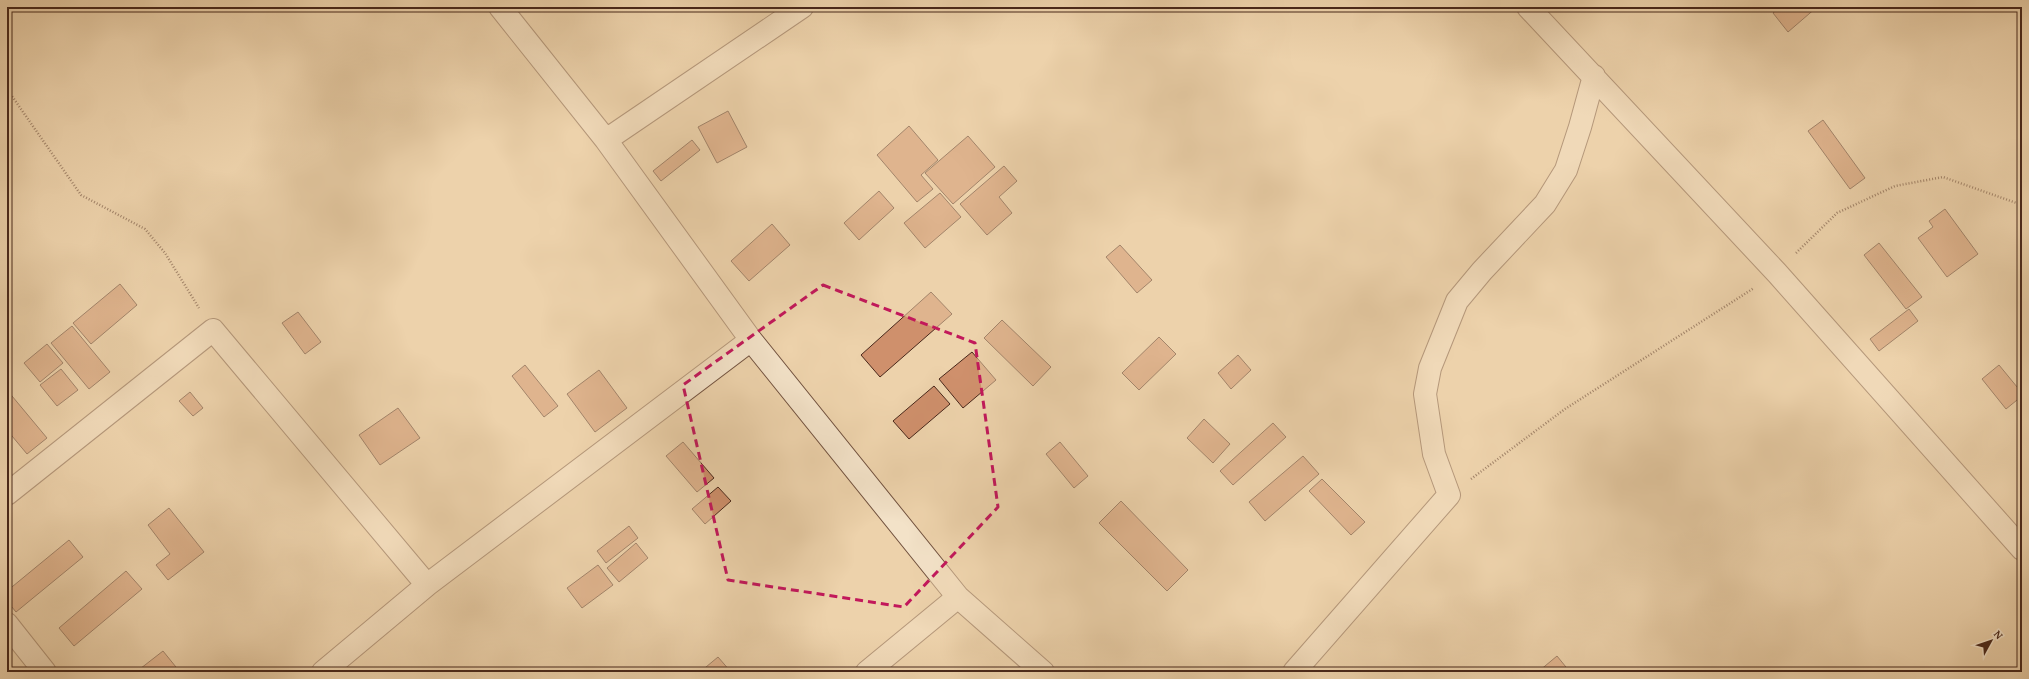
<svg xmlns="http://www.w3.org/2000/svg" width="2029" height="679" font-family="'Gentium Book Plus',serif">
	<rect width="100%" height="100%" fill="#edd2ab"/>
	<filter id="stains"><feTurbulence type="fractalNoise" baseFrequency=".005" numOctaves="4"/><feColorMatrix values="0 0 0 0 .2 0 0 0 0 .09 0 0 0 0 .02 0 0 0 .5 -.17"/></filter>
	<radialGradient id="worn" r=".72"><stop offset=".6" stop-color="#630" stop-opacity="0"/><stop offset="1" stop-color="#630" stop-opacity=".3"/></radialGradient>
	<path fill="#cf906c" stroke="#49281b" d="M1780,7H1817L1788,32L1773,13Z
		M728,111L747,147L717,163L698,127Z
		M1823,120L1865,178L1850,189L1808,131Z
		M909,126L938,160L921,175L933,189L917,202L877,155Z
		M968,136L995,167L953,204L925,173Z
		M692,140L700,150L661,181L653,171Z
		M1004,166L1017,181L999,197L1012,213L987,235L960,204Z
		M879,191L894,208L859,240L844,223Z
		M940,193L961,217L925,248L904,223Z
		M1945,209L1978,254L1947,277L1918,238L1933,227L1929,221Z
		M772,224L790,245L749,281L731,261Z
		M1879,243L1922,297L1906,309L1864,255Z
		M1120,245L1152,280L1137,293L1106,257Z
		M120,284L137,305L91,344L73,323Z
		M931,292L952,314L880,377L861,355Z
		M1909,309L1918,321L1879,351L1870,339Z
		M298,312L321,342L305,354L282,323Z
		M1002,320L1051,367L1033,386L984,338Z
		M72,326L110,372L89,389L51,343Z
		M1159,337L1176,354L1139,390L1122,373Z
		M47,344L63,363L40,382L24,363Z
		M972,352L996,380L963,408L939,379Z
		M1238,355L1251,370L1231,389L1218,373Z
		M525,365L558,406L544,417L512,376Z
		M1999,365L2022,393V396L2006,409L1982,379Z
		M61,369L78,390L57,406L40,385Z
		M599,370L627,408L595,432L567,394Z
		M934,386L950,404L909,439L893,421Z
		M7,390L47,438L27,454L7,430Z
		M190,392L203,408L193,416L179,401Z
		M398,408L420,438L380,465L359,435Z
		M1204,419L1230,444L1213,463L1187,438Z
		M1273,423L1286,437L1233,485L1220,471Z
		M683,442L714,478L697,492L666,456Z
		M1060,442L1088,476L1074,488L1046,454Z
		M1303,456L1319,474L1265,521L1249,502Z
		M1322,479L1365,522L1351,535L1309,491Z
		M718,487L731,501L705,524L692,509Z
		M1121,501L1188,570L1167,591L1099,523Z
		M169,508L204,552L168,580L156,565L170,554L148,525Z
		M629,526L638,538L606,563L597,551Z
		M69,540L83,557L16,612L7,601V591Z
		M636,543L648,558L619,582L607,568Z
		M598,565L613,585L582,608L567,588Z
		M126,571L142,589L74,646L59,628Z
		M163,651L180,672H136Z
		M1557,656L1570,672H1540L1539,671Z
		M718,657L731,672H700Z"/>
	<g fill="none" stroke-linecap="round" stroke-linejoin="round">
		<g stroke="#72523f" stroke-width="24">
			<path id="minor" d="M500,7L606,140L751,340L958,597L1043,672
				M1528,7L1777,273L2022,549
				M606,140L802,7
				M7,494L213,330L427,585
				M7,624L45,672
				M323,672L427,585L751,340
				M867,672L958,597
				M1294,672L1449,495L1434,454L1425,394L1430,368L1457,301L1482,271L1545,204L1566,170L1580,127L1594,76"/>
		</g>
		<path stroke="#49281b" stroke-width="2.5" stroke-dasharray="1 2" stroke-linecap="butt" d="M7,89L81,195L145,229L165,253L199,308
			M1796,253L1837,213L1895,186L1943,177L2022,205
			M1471,479L1565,409L1754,288"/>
		<use href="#minor" stroke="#f3e2c8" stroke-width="22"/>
	</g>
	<path d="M0 0H2029V679H0ZM823,285L975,343L998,507L904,607L728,580L683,385Z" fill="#edd2ab" fill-opacity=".55" fill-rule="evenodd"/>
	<path fill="none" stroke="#c2185b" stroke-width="3" stroke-dasharray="8 5" stroke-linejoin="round" d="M823,285L975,343L998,507L904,607L728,580L683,385Z"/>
	<rect width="2029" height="679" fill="none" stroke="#edd2ab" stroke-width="24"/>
	<rect x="8" y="8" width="2013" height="663" fill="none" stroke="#49281b" stroke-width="2"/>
	<rect x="12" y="12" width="2005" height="655" fill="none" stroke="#49281b"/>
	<g transform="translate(1991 641) rotate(50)" stroke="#f3e2c8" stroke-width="3" paint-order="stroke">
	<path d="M0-3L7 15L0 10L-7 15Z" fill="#49281b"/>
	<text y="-6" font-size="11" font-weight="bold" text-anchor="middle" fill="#49281b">N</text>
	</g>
	<rect width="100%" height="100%" filter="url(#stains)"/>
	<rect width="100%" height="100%" fill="url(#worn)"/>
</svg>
